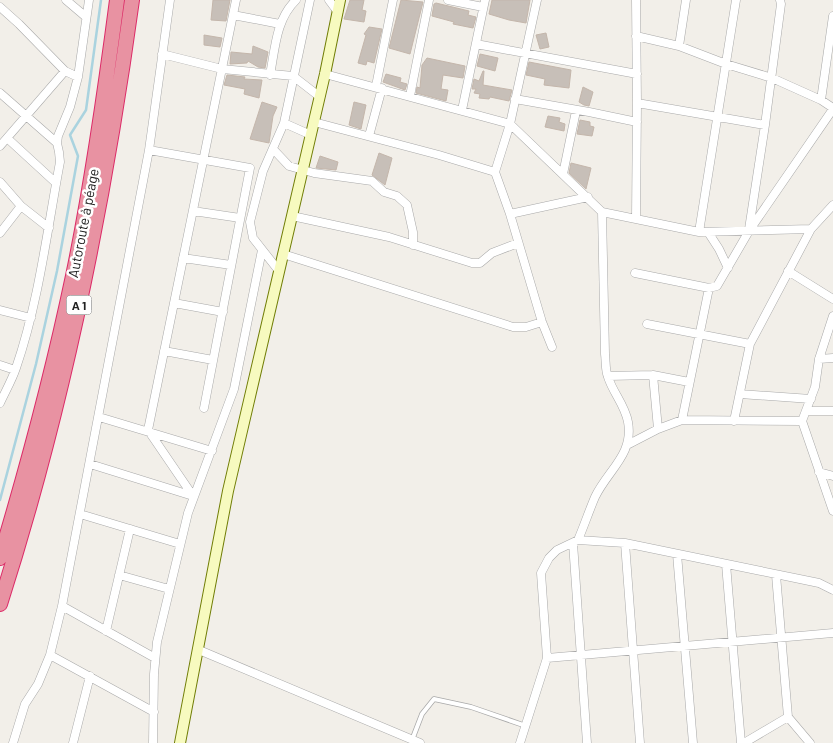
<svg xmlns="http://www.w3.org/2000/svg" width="833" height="743" font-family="Barlow,sans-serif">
	<rect width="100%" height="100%" fill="#f2efe9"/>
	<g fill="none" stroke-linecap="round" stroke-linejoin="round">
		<path stroke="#aad3df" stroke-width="2.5" d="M0,500L36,364L57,271L78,156L70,135L86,110L101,0"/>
	</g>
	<path fill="#c7bfb8" stroke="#c4b6ab" d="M213,0H230L226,21L211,20Z
		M350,0H364L362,10L366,11L364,22L344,19Z
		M401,0L423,2L410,54L389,48Z
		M492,0H530L526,23L509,20L489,14Z
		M436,3L469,11L468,15L476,17L473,28L453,24L454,22L432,16L434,4Z
		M369,27L382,29L374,63L367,61L366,65L358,63L366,35L364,34Z
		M546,33L549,47L540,49L536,35Z
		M204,35L222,38L220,47L204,45Z
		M253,46L268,52L265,68L258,67L248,61L247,63L230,64L231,52L252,54Z
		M480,54L498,58L495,71L477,66Z
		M427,58L465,66L463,78L443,75L441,89L448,90L446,101L416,93L417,87L420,88L422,65Z
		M529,62L571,70L569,88L544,85L545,79L526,75Z
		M483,71H484L483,85L512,90L509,101L490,97L489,99L479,98L480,94L474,93L476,89H472L474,79L479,81Z
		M386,74L401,78L400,82L407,84L405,90L383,82Z
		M227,75L245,77L244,79L262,80L259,98L244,94L245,89L224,85Z
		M583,87L593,92L589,106L584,105L579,102Z
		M262,102L277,107L273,116L269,143L250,139Z
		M354,102L366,105L361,129L349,125Z
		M548,116L560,118L559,122L565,124L564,131L545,127Z
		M580,120L590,122V126L594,127L592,136L577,134Z
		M379,153L392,158L385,185L372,175Z
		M320,156L338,162L336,170L316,168Z
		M571,163L591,168L586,189L569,173Z"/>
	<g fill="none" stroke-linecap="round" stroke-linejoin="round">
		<g stroke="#a9a9a9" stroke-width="5.5">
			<path id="lane" d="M412,740L422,714L434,699L471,707L526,726"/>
		</g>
		<g stroke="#a9a9a9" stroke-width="9">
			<path id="street" d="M66,0L86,17
				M329,0L338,12
				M448,0L483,7
				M537,0L510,124L495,172L510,214L542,322L552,347
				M636,0L637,103L636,219
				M0,7L19,24L65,71L78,77
				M233,15L280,24
				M636,36L679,46L726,64L772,78L821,100L833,108
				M476,44L637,74
				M679,46L686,0
				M162,54L222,69L293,76L320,97
				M325,74L510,124L602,212L699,232L811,229
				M270,75C275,49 276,19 296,0
				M376,86L393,0
				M0,93L57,143
				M410,96L429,0
				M515,99L589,112L637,122
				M821,100L833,16
				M637,103L765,125
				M462,110L485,0
				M314,122L439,155L495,172
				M284,123L311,135
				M369,136L382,88
				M7,138L56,183
				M0,146L65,71
				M273,149L289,166L314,173L372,181L384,192L397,196L407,205L413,232V245
				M149,150L250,168L204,408
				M563,174L576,111
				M0,182L21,206L0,233
				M21,206L49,228
				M193,211L240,218
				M510,214L588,197
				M292,216L389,237L472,263H480L492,253L518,243
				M749,229L765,125L781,4L780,0
				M699,232L736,0
				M708,232L719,249L728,268
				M283,254L513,327H526L542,322
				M183,258L231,265
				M279,271L253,238L250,222L263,171L284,123L310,0
				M788,271L833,299
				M635,273L709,288L717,286L749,231L833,109
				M174,303L223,312
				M0,310L31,318
				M833,316L819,359L815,387L802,421L833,511
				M647,324L750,344L811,229L833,205
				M164,351L213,360
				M819,359L833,358
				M0,365L15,370
				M653,375L658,429
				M608,376L653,375L689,382
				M740,394L811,399
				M0,403C5,392 12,380 16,368C39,301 47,231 60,162L59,152L57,143L58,136L70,107L78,77L89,0
				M806,411H833
				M99,417L212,451
				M682,420L709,288
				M734,421L750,344
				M629,444L658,429L682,420L802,421
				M90,464L193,496
				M819,472L833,476
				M193,496L148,430L236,0
				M80,514L180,544
				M578,540L625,543L819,583L833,590
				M573,543L587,743
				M625,543L640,743
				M677,554L693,743
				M726,564L741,743
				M119,575L169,589
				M776,575L788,717L810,743
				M62,606L155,658
				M106,631L130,529
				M199,650L420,743
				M50,655L154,712
				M547,658L833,633
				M13,743L25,704L38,684L50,655L62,606L149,150L170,0
				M73,743L90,676
				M153,743L154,674L157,642L188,513L234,389L262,250
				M520,743L547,658L541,573L549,558L557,550L578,540C584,526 589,511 595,497C608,470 634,454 628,422C625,405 613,393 608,377C605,370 606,361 605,354L602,212
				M744,743L788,717"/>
		</g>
		<g stroke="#707d05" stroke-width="12">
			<path id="secondary" d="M180,743L228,491L325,74L340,0"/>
		</g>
		<g stroke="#dc2a67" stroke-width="16">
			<path id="highway" d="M0,558C28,465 53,371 73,276C92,185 105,92 117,0
				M0,604C63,408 104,205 132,0"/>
		</g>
		<use href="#lane" stroke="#fff" stroke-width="4"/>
		<use href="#street" stroke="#fff" stroke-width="8"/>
		<use href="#secondary" stroke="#f7fabf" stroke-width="10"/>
		<use href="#highway" stroke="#e892a2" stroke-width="14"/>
	</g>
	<g text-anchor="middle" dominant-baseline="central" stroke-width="5" stroke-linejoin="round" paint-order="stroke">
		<rect fill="#fff" stroke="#646464" stroke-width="1" x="66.5" y="295.5" width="25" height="19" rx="4"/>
		<g font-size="12" font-weight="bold" fill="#222">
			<text x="79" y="305">A 1</text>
		</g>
		<g font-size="14" fill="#222" stroke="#fff">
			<text transform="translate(83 223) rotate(-79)">Autoroute à péage</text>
		</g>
	</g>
</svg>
